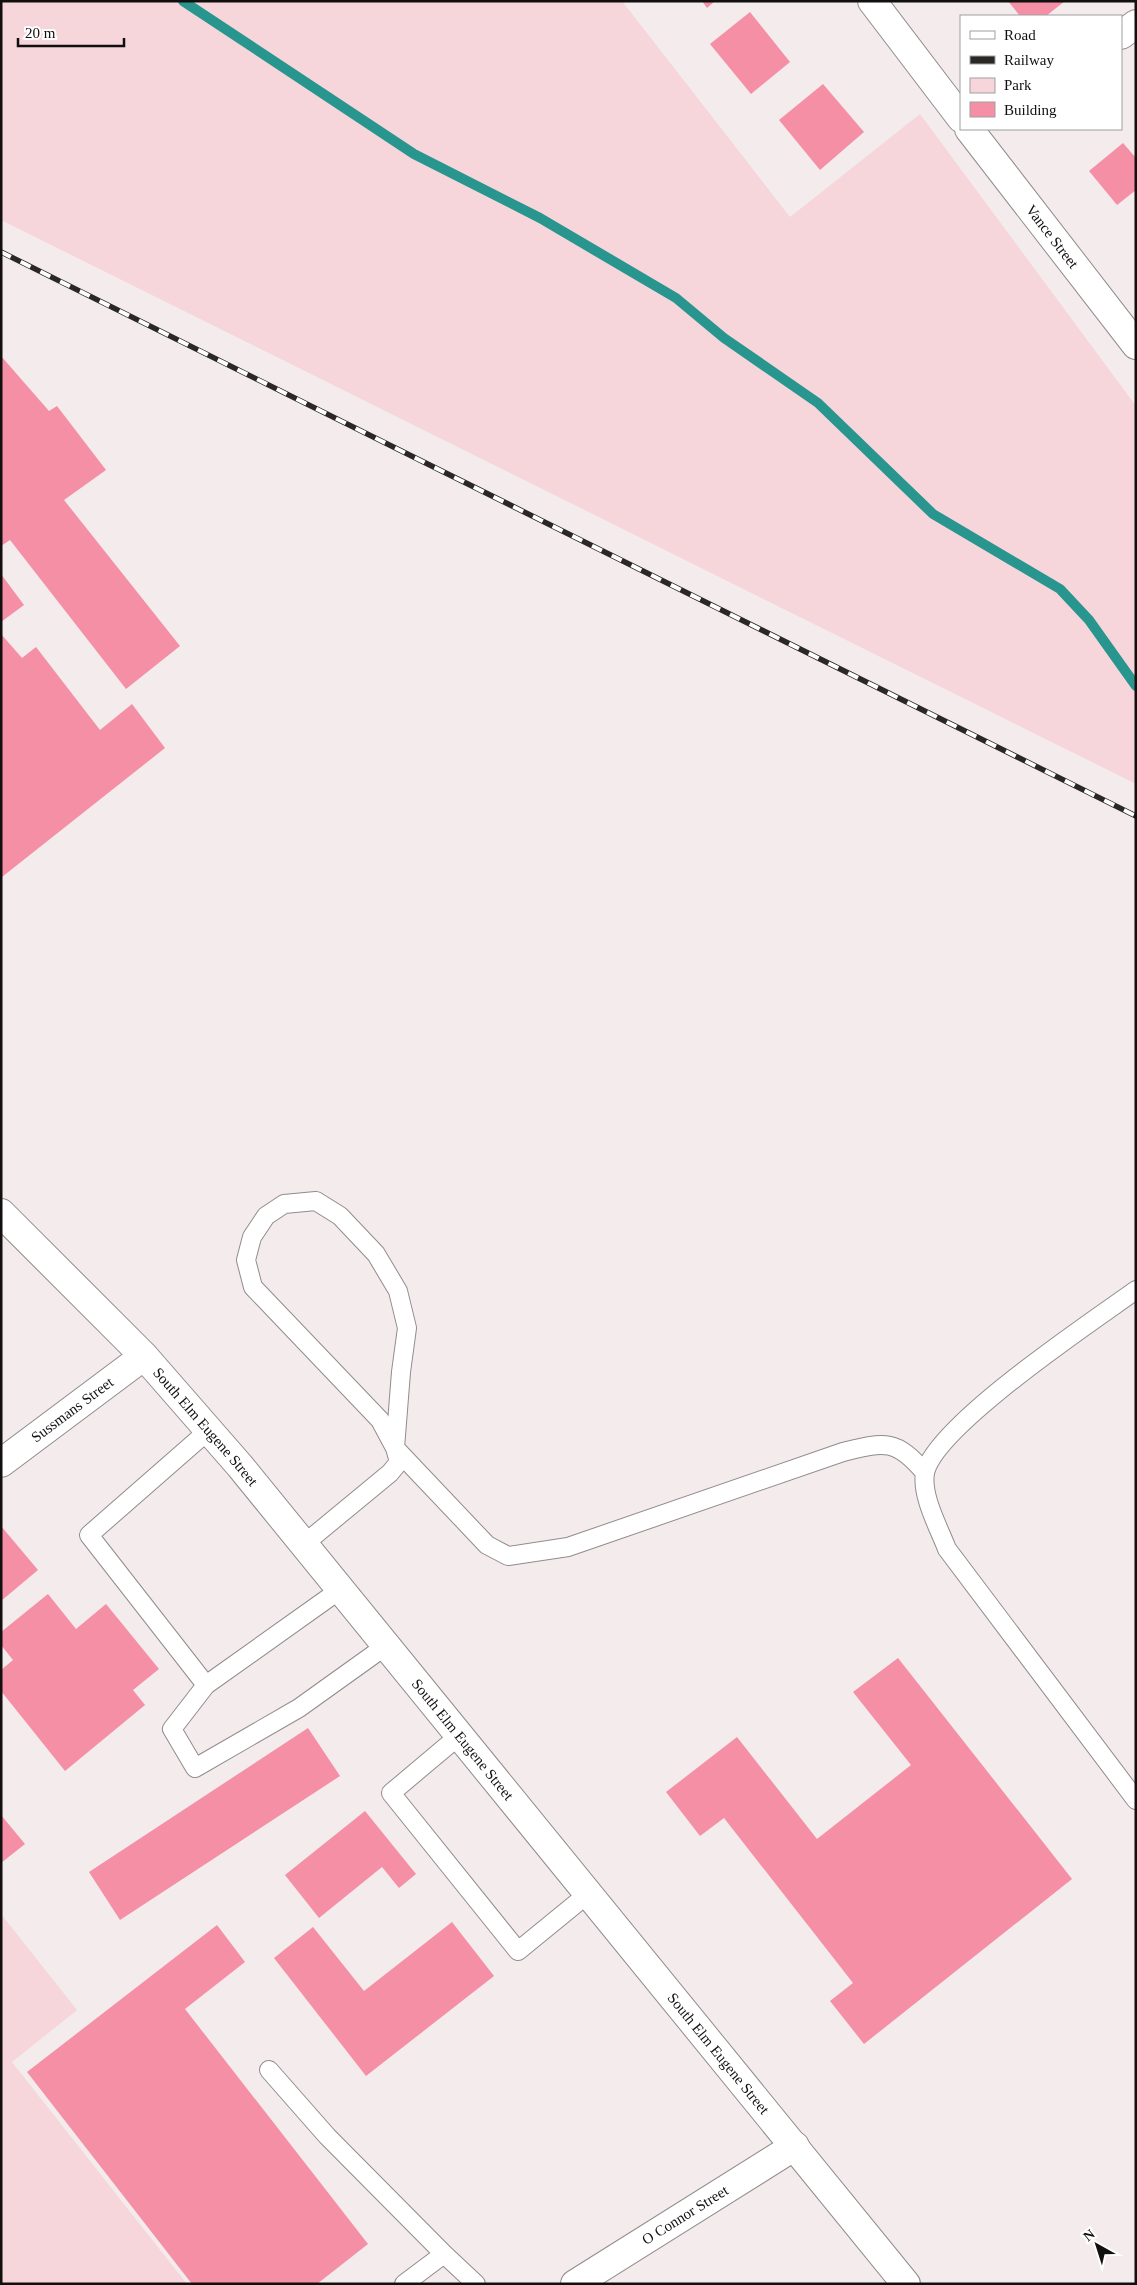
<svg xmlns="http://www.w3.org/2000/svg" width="1137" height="2285" font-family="Georgia,serif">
	<rect width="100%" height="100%" fill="#f3ebec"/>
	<path fill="#f6d6db" d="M1,1H622L790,217L920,114L1136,406V784L1,220Z
		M1,1914L77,2010L12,2062L187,2284H1Z"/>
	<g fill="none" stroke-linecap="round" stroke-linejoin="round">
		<path stroke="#28958e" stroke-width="10" d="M183,1L414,154L540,218L676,298L724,338L818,403L933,514L1060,589L1089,620L1136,686"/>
	</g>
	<path fill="#f58fa5" d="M702,1H715L707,8Z
		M1008,1H1065L1046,16H1020Z
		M750,12L790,62L751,94L710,44Z
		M823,84L864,132L820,170L779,120Z
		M1123,143L1136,158V190L1117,205L1089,171Z
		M1,356L49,411L57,406L106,470L64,500L180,646L126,689L10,540L1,546Z
		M1,574L24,605L1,622Z
		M1,634L22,658L36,647L100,730L132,704L165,748L2,877Z
		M1,1526L38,1570L1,1601Z
		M48,1594L76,1629L106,1604L159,1669L133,1690L145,1705L65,1771L1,1691V1670L13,1660L1,1645V1632Z
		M898,1658L1072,1879L864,2044L830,2001L853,1983L724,1818L700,1836L666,1792L737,1737L817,1839L911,1765L853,1692Z
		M308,1728L340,1776L120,1920L89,1872Z
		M365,1811L416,1874L399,1888L382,1867L319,1918L285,1875Z
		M1,1815L25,1844L1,1863Z
		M452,1922L494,1976L366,2076L274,1958L313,1927L364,1991Z
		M217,1925L245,1962L185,2009L368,2244L317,2284H192L27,2072Z"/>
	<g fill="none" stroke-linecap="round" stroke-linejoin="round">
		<g stroke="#928b8c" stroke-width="20">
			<path id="service" d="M1136,1290C1093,1321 935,1426 925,1473C921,1496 939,1528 947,1549L1136,1800
				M209,1430L89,1535L206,1685L341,1589
				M304,1544L390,1473L399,1462L395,1448L380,1420L253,1287L246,1260L252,1237L266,1216L284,1204L316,1201L340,1216L376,1254L398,1291L407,1328L401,1372L395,1448L487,1545L508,1556L568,1547L843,1452C884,1442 896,1438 925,1473
				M206,1685L172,1729L195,1768L299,1708L387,1645
				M460,1735L391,1793L518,1951L589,1893
				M269,2070L327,2136L444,2254
				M404,2284L444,2254L476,2284"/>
		</g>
		<g stroke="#928b8c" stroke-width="30">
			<g id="minor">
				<path d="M872,1L961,118"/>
				<path d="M1121,35L1136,24"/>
				<path id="s1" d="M969,129L1136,345"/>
				<path id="s2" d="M1,1463L144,1356"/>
				<path id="s3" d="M575,2284L795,2146"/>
			</g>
		</g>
		<g stroke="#928b8c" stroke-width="30">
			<g id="secondary">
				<path id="s4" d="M1,1213L144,1356L240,1466L906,2284"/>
			</g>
		</g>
		<use href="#service" stroke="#fff" stroke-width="18"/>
		<use href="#minor" stroke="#fff" stroke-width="28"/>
		<use href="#secondary" stroke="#fff" stroke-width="28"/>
		<g stroke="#2b2727" stroke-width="5.5">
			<path id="rail" d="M1,252L1136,816"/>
		</g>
		<use href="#rail" stroke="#fff" stroke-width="4" stroke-dasharray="11" stroke-linecap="butt"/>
	</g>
	<g text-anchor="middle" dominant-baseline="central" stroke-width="5" stroke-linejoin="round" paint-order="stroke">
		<g font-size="15" fill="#120f0f" stroke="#fff">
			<text stroke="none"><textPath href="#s1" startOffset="136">Vance Street</textPath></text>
			<text stroke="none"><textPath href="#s2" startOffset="89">Sussmans Street</textPath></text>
			<text stroke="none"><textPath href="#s4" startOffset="296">South Elm Eugene Street</textPath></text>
			<text stroke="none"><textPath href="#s4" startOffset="701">South Elm Eugene Street</textPath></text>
			<text stroke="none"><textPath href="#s4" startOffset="1106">South Elm Eugene Street</textPath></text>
			<text stroke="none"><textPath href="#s3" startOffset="130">O Connor Street</textPath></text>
		</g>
	</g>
	<rect width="1137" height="2285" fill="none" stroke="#120f0f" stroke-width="5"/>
	<rect x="960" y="15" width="162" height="115" fill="#ffffff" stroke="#a09f9f"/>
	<rect x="970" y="31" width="25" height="8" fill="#ffffff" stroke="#a09f9f"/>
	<text x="1004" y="40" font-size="15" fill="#120f0f">Road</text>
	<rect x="970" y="56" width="25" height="8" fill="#2b2727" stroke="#a09f9f"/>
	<text x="1004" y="65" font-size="15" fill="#120f0f">Railway</text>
	<rect x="970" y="78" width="25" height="15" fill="#f6d6db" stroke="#a09f9f"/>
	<text x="1004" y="90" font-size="15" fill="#120f0f">Park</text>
	<rect x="970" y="102" width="25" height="15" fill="#f58fa5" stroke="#a09f9f"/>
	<text x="1004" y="115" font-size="15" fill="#120f0f">Building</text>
	<g transform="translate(1097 2245) rotate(321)" stroke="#ffffff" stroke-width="4" paint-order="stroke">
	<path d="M0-4L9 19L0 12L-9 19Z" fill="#120f0f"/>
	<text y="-8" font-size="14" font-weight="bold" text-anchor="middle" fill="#120f0f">N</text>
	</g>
	<path d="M18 38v8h106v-8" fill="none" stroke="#120f0f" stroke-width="2.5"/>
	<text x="25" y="38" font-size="15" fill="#120f0f" stroke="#ffffff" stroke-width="4" paint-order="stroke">20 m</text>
</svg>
